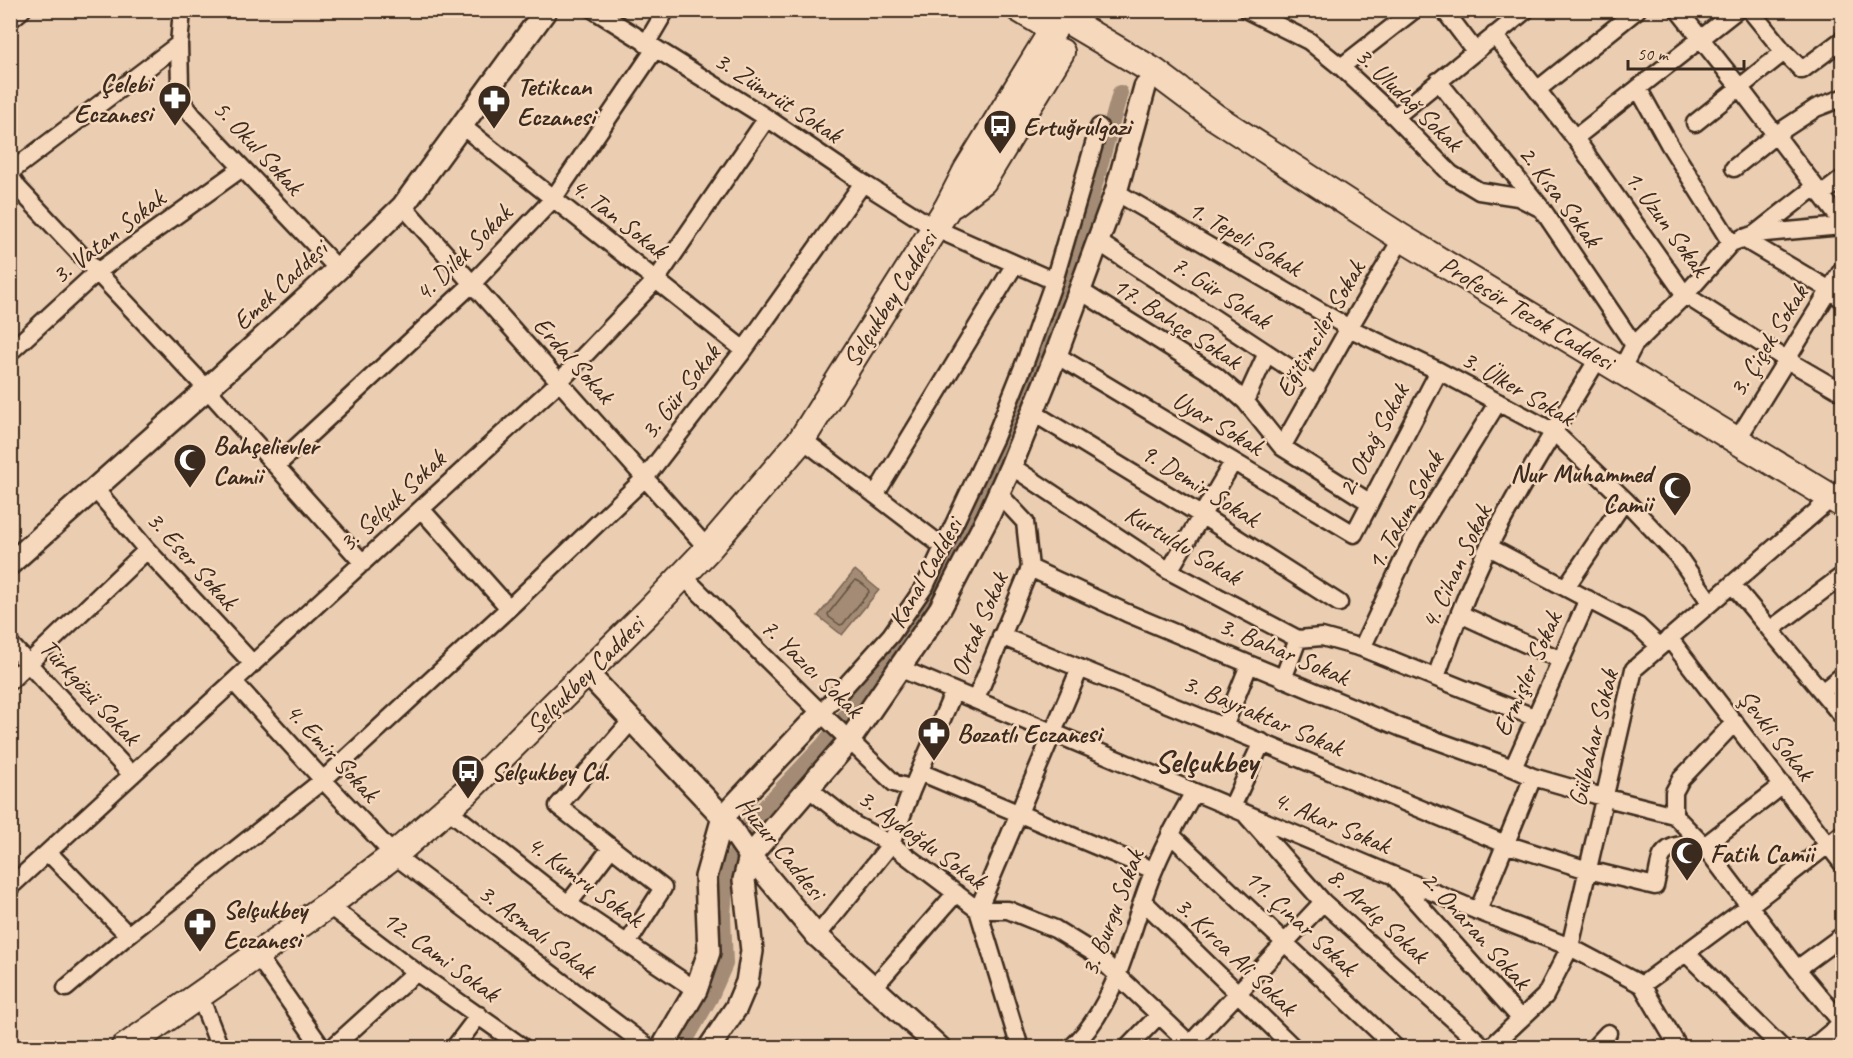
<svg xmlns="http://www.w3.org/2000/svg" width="1853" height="1058" font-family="Caveat,sans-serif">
	<rect width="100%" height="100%" fill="#ebceb2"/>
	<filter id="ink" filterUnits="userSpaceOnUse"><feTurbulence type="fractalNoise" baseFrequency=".0167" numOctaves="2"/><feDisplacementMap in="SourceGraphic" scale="12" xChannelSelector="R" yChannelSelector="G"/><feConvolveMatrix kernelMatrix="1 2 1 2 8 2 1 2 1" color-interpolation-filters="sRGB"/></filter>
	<g filter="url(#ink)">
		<path fill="#a38b75" stroke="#796452" stroke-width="1.5" d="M855,570L879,590L842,635L818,616Z"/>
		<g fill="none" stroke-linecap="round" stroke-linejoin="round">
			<path stroke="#655141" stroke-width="1.5" d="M855,580C860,581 868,587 869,592L843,624L840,625L829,617L828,614Z"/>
			<path stroke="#a38b75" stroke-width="16" d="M681,1048L710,998L725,964L723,917L726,875L747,826L824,744L898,646L934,594L1006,442L1062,304L1120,93"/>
			<g stroke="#3b2a1e" stroke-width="21">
				<path id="minor" d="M594,10L767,118L863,183L934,228L1054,281
					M1247,10L1309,41L1341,67L1395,117L1451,174L1479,191L1518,197L1542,209
					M1444,10L1475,51
					M1678,10L1740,88L1842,222
					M1750,10L1784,52L1802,70L1842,40
					M10,20L22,10
					M1494,35L1575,138L1685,295L1787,360L1842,392
					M179,44L180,85L182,102L193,116L338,269
					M646,44L666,10
					M1341,67L1414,10
					M1438,81L1542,209L1634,345
					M1638,88L1669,144L1731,243
					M1537,90L1637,10
					M1395,117L1526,10
					M1695,123L1784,52
					M462,126L744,350
					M1575,138L1737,10
					M1734,168L1775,135L1816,108L1842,98
					M10,172L179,44L182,10
					M10,176L18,188L207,389L363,563
					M1116,192L1349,328L1439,371L1554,432L1625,500L1677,555L1710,602
					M1821,195L1842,179
					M403,206L708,549
					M1755,234L1815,187
					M1742,238L1830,290L1842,299
					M1097,241L1317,386
					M1079,290L1216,376L1245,401
					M10,352L97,272L242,168
					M1267,353L1245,401L1282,447L1369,502
					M1056,355L1354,534L1439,371
					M1621,370L1634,345L1685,295L1731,243L1755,234L1842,226
					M1032,412L1201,515L1339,603
					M802,439L942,546
					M1737,440L1842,270
					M1282,447L1349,328L1402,238
					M276,466L472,284L553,199L655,49
					M1011,466L1169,571L1298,639L1283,679
					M95,489L147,550L253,664
					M998,493L1025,522L1030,568L1127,613L1402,728L1513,768L1533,777L1603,797L1674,815
					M875,495L1015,264
					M421,509L509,608
					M1489,547L1638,626L1659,646
					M1169,571L1233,462
					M682,575L821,713L894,783L912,789
					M1732,584L1842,716
					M1566,587L1625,500
					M1460,614L1561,660
					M1770,630L1842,576
					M1001,636L1224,727L1505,844L1588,870L1655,886C1657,879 1659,862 1662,856C1671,842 1691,844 1704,846L1783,785
					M1669,638L1842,863
					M1298,639L1322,637L1362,648L1536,718
					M10,644L132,775
					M1362,648L1413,539L1498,402
					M899,668L1478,911L1570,947L1642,985
					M1080,668L978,910H1008L1055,929L1094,953L1194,1048
					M1436,677C1452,633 1468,588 1489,546C1522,481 1562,419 1599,357
					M10,681L147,550
					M234,682L323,780L394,855L649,1048
					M1822,692L1842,676
					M976,699L1030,568
					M821,713L891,635L925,586L995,437L1027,357L1054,281L1099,127
					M1735,722L1681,779L1674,792V815L1704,846L1797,969L1842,1023
					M1224,727L1249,665
					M1513,768L1588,599
					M920,772L1153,870
					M808,788L855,825L891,844L978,910L1020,1048
					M1232,807L1262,742
					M447,809L568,904L696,990
					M1247,816L1323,902L1485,1048
					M1170,834L1396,1048
					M48,852L128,935L323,780L509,608L645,478L744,350L863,183
					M1397,880L1520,1018
					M10,887L559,382L656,280L767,118
					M1143,901L1294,1048
					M568,904L611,848
					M328,905L416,972L524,1048
					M1478,911L1533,777
					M817,936L891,844L912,789L954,691
					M627,944L663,888L558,806L632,720
					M1686,953L1782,1048
					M257,955L322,1048
					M1797,969L1842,936
					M874,987L956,893
					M66,988L128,935
					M199,994L220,1048
					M1190,1044L1323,902
					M332,1048L416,972
					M454,1048L479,1015
					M1071,1048C1120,1002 1129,929 1154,870C1165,842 1180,817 1194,792
					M1127,1048L1159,1015
					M1490,1048L1545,996L1570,947L1634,669L1832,498
					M1594,1048L1608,1033
					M1679,1048L1642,985L1749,906L1842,834
					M1812,1048L1842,1023"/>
			</g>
			<g stroke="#3b2a1e" stroke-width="26">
				<path id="tertiary" d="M10,564L207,389L338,269L403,206L546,10
					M587,673L723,817L750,856L817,936L940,1048
					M662,1048L696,990L709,952L706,877L723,817L821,713
					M709,1048L736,1008L747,982L752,951L744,880L750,856L849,741L940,609L988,517L1011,466L1056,355L1116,192L1145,87"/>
			</g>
			<g stroke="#3b2a1e" stroke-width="28">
				<path id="secondary" d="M1019,10L1054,31"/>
			</g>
			<g stroke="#3b2a1e" stroke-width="30">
				<path id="primary" d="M1062,17L1155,72L1215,117L1402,238L1842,504
					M953,204L983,181L1061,52
					M124,1048L328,905L394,855L466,792L648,612L708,549L802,439L948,207L967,170L1065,10"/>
			</g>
			<use href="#minor" stroke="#f6d8bc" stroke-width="16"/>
			<use href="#tertiary" stroke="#f6d8bc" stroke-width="21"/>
			<use href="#secondary" stroke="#f6d8bc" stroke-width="24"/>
			<use href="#primary" stroke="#f6d8bc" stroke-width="26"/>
		</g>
	</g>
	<defs>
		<g id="pharmacy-pin" transform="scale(1.725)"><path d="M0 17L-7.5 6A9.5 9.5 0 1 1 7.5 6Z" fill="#3b2a1e" stroke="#f6d8bc"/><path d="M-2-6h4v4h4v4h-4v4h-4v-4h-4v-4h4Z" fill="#fff"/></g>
		<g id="bus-pin" transform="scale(1.725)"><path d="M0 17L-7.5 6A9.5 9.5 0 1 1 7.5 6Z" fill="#3b2a1e" stroke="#f6d8bc"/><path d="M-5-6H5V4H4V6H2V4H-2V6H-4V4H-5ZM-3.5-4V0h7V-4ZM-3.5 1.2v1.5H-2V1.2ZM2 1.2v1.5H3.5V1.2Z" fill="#fff"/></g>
		<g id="mosque-pin" transform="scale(1.725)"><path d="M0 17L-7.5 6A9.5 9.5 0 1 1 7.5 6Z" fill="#3b2a1e" stroke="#f6d8bc"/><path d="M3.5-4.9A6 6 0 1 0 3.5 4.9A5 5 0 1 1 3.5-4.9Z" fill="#fff"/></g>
	</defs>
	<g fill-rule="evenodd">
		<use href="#pharmacy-pin" x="175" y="98"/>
		<use href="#pharmacy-pin" x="494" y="101"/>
		<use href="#bus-pin" x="1000" y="126"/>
		<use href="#mosque-pin" x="190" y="460"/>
		<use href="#mosque-pin" x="1675" y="488"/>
		<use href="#pharmacy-pin" x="934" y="733"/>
		<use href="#bus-pin" x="468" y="771"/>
		<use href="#mosque-pin" x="1687" y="853"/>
		<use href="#pharmacy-pin" x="200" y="924"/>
	</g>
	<g text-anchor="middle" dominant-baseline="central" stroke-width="5" stroke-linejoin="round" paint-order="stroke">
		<g font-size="26" font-weight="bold" fill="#3b2a1e" stroke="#f6d8bc" text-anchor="start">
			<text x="152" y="83" text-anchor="end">Çelebi<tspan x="152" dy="30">Eczanesi</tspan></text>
			<text x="517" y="86">Tetikcan<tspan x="517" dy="30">Eczanesi</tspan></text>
			<text x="1023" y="126">Ertuğrulgazi</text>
			<text x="213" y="445">Bahçelievler<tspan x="213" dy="30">Camii</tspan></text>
			<text x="1652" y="473" text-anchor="end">Nur Muhammed<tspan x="1652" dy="30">Camii</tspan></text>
			<text x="957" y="733">Bozatlı Eczanesi</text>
			<text x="491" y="771">Selçukbey Cd.</text>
			<text x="1710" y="853">Fatih Camii</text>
			<text x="223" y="909">Selçukbey<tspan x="223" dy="30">Eczanesi</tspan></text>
		</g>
		<g font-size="26" fill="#3b2a1e" stroke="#f6d8bc">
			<text transform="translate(778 97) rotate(33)">3. Zümrüt Sokak</text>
			<text transform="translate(1409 99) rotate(44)">3. Uludağ Sokak</text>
			<text transform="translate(258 147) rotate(47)">5. Okul Sokak</text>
			<text transform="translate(1560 196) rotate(53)">2. Kısa Sokak</text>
			<text transform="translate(619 218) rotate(38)">4. Tan Sokak</text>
			<text transform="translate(1667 223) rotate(54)">1. Uzun Sokak</text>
			<text transform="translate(108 237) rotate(-38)">3. Vatan Sokak</text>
			<text transform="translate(1245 238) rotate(30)">1. Tepeli Sokak</text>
			<text transform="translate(463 253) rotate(-45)">4. Dilek Sokak</text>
			<text transform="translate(280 285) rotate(-43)">Emek Caddesi</text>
			<text transform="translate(1221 292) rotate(33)">7. Gür Sokak</text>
			<text transform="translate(890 299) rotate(-58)">Selçukbey Caddesi</text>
			<text transform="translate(1527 313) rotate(31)">Profesör Tezok Caddesi</text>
			<text transform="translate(1177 323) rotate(33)">17. Bahçe Sokak</text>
			<text transform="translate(1320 329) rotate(-60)">Eğitimciler Sokak</text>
			<text transform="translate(1768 341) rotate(-58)">3. Çiçek Sokak</text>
			<text transform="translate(574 360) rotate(48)">Erdal Sokak</text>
			<text transform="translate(1518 388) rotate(30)">3. Ülker Sokak</text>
			<text transform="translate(680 392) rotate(-52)">3. Gür Sokak</text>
			<text transform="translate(1218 423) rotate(31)">Uyar Sokak</text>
			<text transform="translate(1373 440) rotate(-62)">2. Otağ Sokak</text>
			<text transform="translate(1200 485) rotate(32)">9. Demir Sokak</text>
			<text transform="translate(392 501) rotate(-43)">3. Selçuk Sokak</text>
			<text transform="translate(1405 511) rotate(-61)">1. Takım Sokak</text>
			<text transform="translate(1183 545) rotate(31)">Kurtuldu Sokak</text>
			<text transform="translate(192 560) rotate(48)">3. Eser Sokak</text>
			<text transform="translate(1456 567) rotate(-65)">4. Cihan Sokak</text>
			<text transform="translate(925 573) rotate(-60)">Kanal Caddesi</text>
			<text transform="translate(979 624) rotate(-67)">Ortak Sokak</text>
			<text transform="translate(1284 651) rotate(23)">3. Bahar Sokak</text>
			<text transform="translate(812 668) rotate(44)">7. Yazıcı Sokak</text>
			<text transform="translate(1527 674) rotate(-66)">Ermişler Sokak</text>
			<text transform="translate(585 675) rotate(-45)">Selçukbey Caddesi</text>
			<text transform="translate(90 692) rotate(47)">Türkgözü Sokak</text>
			<text transform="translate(1263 715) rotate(23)">3. Bayraktar Sokak</text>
			<text transform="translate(1776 735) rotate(52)">Şevkli Sokak</text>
			<text transform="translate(1593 738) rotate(-76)">Gülbahar Sokak</text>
			<text transform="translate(332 752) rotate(47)">4. Emir Sokak</text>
			<text transform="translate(1332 822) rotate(23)">4. Akar Sokak</text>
			<text transform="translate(922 839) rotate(36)">3. Aydoğdu Sokak</text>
			<text transform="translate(781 848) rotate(51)">Huzur Caddesi</text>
			<text transform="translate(585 881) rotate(36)">4. Kumru Sokak</text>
			<text transform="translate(1112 913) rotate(-69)">3. Burgu Sokak</text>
			<text transform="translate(1378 915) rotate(43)">8. Ardıç Sokak</text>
			<text transform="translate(1301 922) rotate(43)">11. Çınar Sokak</text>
			<text transform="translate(1476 930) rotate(48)">2. Onaran Sokak</text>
			<text transform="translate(537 931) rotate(37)">3. Asmalı Sokak</text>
			<text transform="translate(441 956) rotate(36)">12. Cami Sokak</text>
			<text transform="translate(1236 956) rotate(44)">3. Kırca Ali Sokak</text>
		</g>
		<g font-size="32" font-weight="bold" fill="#3b2a1e" stroke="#f6d8bc">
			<text x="1206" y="761">Selçukbey</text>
		</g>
	</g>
	<rect width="1853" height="1058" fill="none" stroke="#f6d8bc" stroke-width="36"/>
	<rect x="18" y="18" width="1817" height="1022" fill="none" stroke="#3b2a1e" stroke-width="2" filter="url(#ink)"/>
	<path d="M1628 60v9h116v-9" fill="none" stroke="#3b2a1e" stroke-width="3"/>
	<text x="1637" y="60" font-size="18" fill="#3b2a1e" stroke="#f6d8bc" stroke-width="4.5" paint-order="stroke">50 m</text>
</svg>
